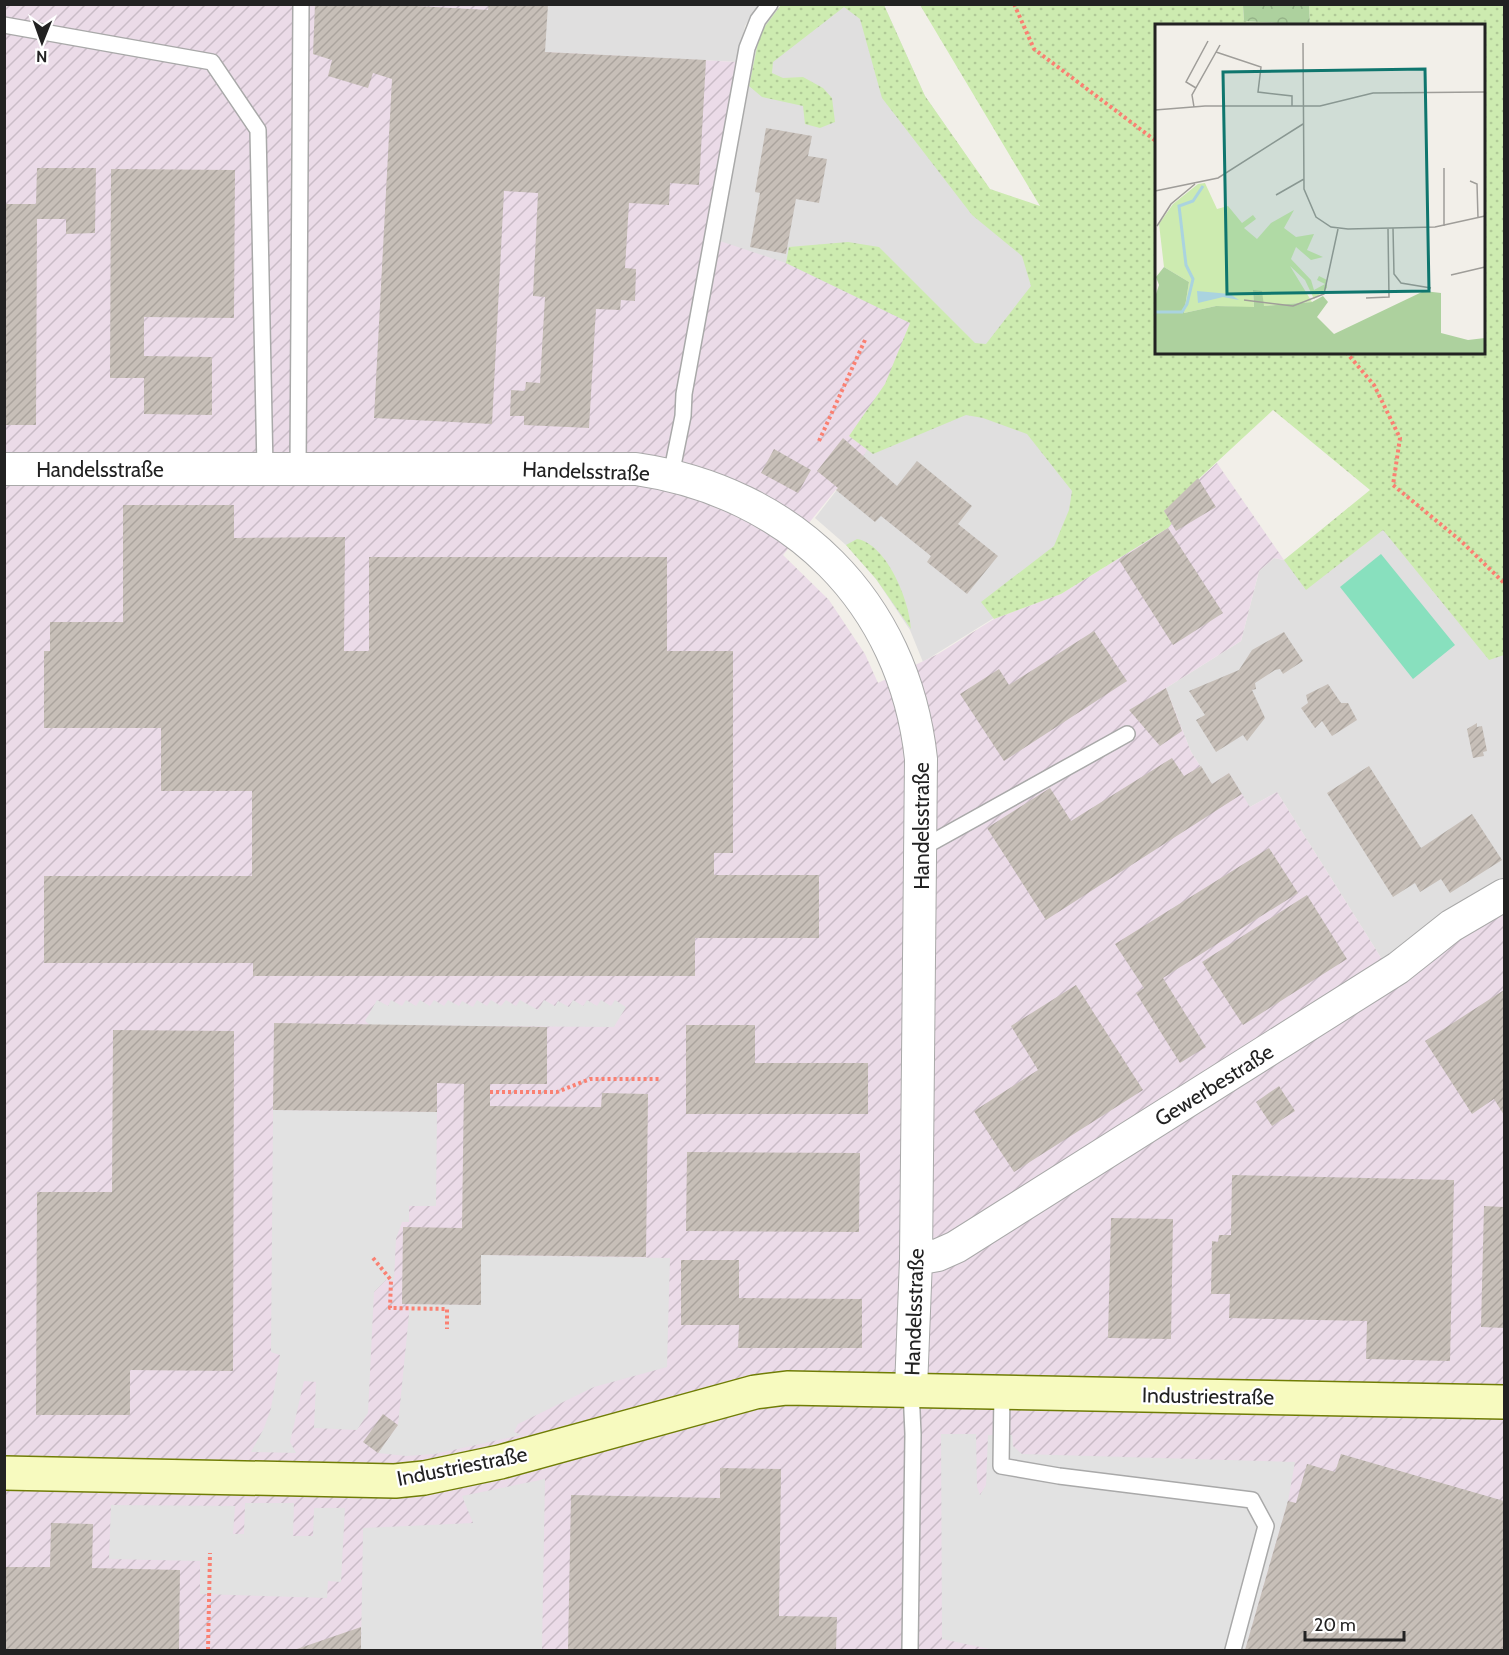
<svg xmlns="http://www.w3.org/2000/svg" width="1509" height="1655" font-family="Cabin,sans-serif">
	<defs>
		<pattern id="industrial-furrows" width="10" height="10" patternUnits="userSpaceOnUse" patternTransform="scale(1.5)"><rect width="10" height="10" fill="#ebdbe8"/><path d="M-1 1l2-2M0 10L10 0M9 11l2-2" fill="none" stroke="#c9bcc7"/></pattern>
		<pattern id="grass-dots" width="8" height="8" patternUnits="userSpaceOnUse" patternTransform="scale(1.5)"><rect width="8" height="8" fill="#cdebb0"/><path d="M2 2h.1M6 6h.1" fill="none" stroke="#b0c997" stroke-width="1.8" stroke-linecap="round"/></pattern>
		<pattern id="forest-crowns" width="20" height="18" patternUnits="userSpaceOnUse" patternTransform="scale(1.5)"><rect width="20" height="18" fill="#add19e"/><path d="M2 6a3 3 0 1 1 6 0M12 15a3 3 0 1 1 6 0" fill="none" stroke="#95b388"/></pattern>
		<pattern id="building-hatch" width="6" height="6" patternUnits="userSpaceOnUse" patternTransform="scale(1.5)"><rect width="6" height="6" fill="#c7bfb8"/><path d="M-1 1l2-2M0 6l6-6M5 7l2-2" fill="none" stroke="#aba49e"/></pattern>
	</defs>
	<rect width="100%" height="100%" fill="#f2efe9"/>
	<path fill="#e0dfdf" d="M514,5H758L745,26L737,62L545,52Z
		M781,5H884L925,96L990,190L1152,520L923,662L910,630L876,579L846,545L815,518L864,455L720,241L757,44L768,21Z
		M1371,490L1504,589V883L1383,961L1277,792L1250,807L1212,784L1191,752L1166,688L1241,641L1259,571L1274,558L1284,560Z"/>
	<path fill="url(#industrial-furrows)" d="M5,5H514L545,52L737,62L705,236L786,263L910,323L908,377L864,455L783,555L829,600L865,654L878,683L938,654L994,619L1061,594L1168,528L1172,523L1164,511L1217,463L1284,560L1274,558L1259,571L1241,641L1166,688L1191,752L1212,784L1229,773L1250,807L1277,792L1383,961L1421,964L1504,908V1650H5Z"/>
	<path fill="url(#grass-dots)" d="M781,5H884L925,96L990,189L1040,206L920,5H1243L1244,21L1298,25L1156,26V352H1484V26L1310,25L1309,5H1504V655L1489,660L1383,530L1306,590L1284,560L1370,490L1273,410L1164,511L1172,523L1168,528L1061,594L994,619L981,602L1054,546L1069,510L1072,491L1027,434L983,418L966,415L873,454L849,436L885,384L910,323L786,263L789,247L848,242L879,247L975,343L986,344L1031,286L1022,256L972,215L882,98L860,19L844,7L773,62L772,73L783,78L803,77L823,88L832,98L835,122L820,128L805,124L803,106L762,97L749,86L760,33Z
		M857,539C887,544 910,602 911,629L876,579L846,545Z"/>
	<path fill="url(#forest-crowns)" d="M1243,5H1309L1310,25L1244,21Z"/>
	<path fill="#88e0be" d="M1381,554L1455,645L1413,679L1340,587Z"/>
	<path fill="#e2e2e2" d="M377,1000L388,1006L391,1000L402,1006L406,1000L416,1006L420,1000L430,1006L434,1000L444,1006L448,1000L459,1006L462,1001L473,1007L477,1000L487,1006L491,1000L501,1006L506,1000L516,1006L520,1000L538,1010L544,1000L555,1006L558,1001L569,1007L573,1000L583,1006L587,1000L597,1006L601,1000L611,1006L615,1000L626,1007L614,1027L370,1025L365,1021Z
		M273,1110L437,1112L436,1206H409V1222H402L396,1239L394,1280H386L374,1292L368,1413L357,1430L314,1428L316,1382L304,1381L290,1442L296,1453L251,1452L264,1428L271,1408L280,1355L271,1352Z
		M481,1255L670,1258L667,1367L594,1387L518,1424L514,1432L522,1435L435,1454L406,1456L378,1453L398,1425L410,1304L480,1305Z
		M941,1434H976L977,1487L980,1495L986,1485L988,1435H1012L1013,1446L1022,1454L1295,1462L1288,1501L1245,1650H994L942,1639Z
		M545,1479L542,1650H361L363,1528L473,1523L462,1496Z
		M245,1503H294L293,1536H313L314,1508H345L341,1582L328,1581L327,1598L200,1594V1561L109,1559L111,1505L235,1506L233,1534H244Z"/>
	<path fill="url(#building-hatch)" d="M315,4H381L488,10L489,4H548L545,52L706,60L699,185L670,183L669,205L629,203L625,268L636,269L635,301L621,300L620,310L596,309L589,428L524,425V416H510L511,390L525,391L526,382L540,383L545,297L533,296L538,193L504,191L492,424L374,418L392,79L373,73L368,88L328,76L332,60L313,54Z
		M766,128L812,136L808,156L827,159L819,203L796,199L786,254L750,247L760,193L755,192Z
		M37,168H96L95,233L66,234V219H37L36,425H4V204H36Z
		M111,169L235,170L234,318L144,317V356L212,357V415L144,414V378H110Z
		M843,438L897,486L917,461L972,506L958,524L998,556L967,594L927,562L931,556L881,516L875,522L836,490L838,488L817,471Z
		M774,449L811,470L798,493L761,473Z
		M1198,478L1216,507L1176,531L1164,511Z
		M123,505H234V538L345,537L344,651H369V557H667V651H733V853H714V875H819V938H695V976H253V963H44V876H252V791H161V728H44V651H50V622H123Z
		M1168,528L1223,613L1173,645L1119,560Z
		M1094,631L1127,681L1004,761L960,694L999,669L1009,685Z
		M1284,632L1303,661L1283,674L1280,669L1275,670L1255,683L1256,689L1252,690L1265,718L1247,741L1243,735L1216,752L1196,720L1205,715L1189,691L1239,670L1252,650Z
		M1328,684L1341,703H1348L1357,720L1332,736L1322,721L1315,728L1301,708L1308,703L1306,695Z
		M1166,688L1182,731L1160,746L1129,710Z
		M1477,723V727L1482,726L1487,751L1483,752L1484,756L1473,758L1467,729Z
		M1172,758L1184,776L1201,766L1212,784L1229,773L1242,794L1046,920L987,828L1050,788L1071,821Z
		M1369,766L1421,848L1472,814L1502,860L1450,893L1441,879L1420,892L1415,883L1393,897L1327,793Z
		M1269,848L1298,893L1163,978L1206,1047L1180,1063L1136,993L1144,988L1115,944Z
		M1307,895L1347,959L1243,1025L1202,962Z
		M1076,985L1143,1090L1014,1172L974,1111L1038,1070L1011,1026Z
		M1504,990V1115L1494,1099L1472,1114L1425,1041Z
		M274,1023L547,1027V1084H490V1106L601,1107L602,1093L648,1094L646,1257L481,1255V1305L402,1304L403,1227L462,1228L464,1084L437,1083V1112L273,1110Z
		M686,1025H755V1063H868V1114H686Z
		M113,1030L234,1031L233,1371L130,1370V1415H36L37,1192H112Z
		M1279,1086L1295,1111L1272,1126L1256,1102Z
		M687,1152L860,1153L859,1232L686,1231Z
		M1232,1175L1454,1180L1450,1361L1366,1359L1367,1321L1229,1318L1230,1294H1211L1212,1241L1218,1242L1219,1235H1231Z
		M1484,1206L1504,1207V1328L1481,1327Z
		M1111,1218L1173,1219L1171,1339L1108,1338Z
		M681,1260H739V1298L862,1299V1348H738L739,1325H681Z
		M383,1414L398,1425L378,1453L363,1442Z
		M1341,1454L1504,1501V1650H1245L1288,1501L1296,1503L1307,1464L1335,1472Z
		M720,1468L781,1469L779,1616L837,1617L836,1650H568L571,1495L720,1498Z
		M51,1523L93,1524L92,1568L180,1570L179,1650H4V1567H50Z
		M361,1627V1650H294Z"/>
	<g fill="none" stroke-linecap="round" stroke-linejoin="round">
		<g stroke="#a9a9a9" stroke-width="18">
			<path id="lane" d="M4,25L212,62L258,130L265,469
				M298,469L301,4
				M671,475L683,416L684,394L747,48L758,20L770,4
				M922,848L1127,734
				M1002,1391L1001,1466L1059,1476L1252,1500L1266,1526L1233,1650
				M910,1650L913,1434L911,1389"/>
		</g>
		<g stroke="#a9a9a9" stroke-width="34">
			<path id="street" d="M4,469H636C792,492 904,601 921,759L916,1259L911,1389
				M916,1259L938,1255L956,1247L1398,968L1451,926L1504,895"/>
		</g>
		<g stroke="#707d05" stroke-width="36">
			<path id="secondary" d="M4,1473L395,1481L424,1478L500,1462L755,1392L787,1388L1504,1402"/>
		</g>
		<path stroke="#fa8072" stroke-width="4" stroke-dasharray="3 3" stroke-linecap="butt" d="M1014,4L1034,49L1156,141
			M1346,352L1374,385L1400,438L1393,485L1461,541L1504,583
			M819,441L865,340
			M490,1092H557L590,1079H659
			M373,1258L391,1280L390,1308L447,1309V1329
			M208,1650L210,1553"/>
		<use href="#lane" stroke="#fff" stroke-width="15"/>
		<use href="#street" stroke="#fff" stroke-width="32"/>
		<use href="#secondary" stroke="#f7fabf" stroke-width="33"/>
	</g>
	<g text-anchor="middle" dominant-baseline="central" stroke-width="4.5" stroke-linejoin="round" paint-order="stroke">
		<g font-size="21" fill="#222" stroke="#fff">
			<text x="100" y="469">Handelsstraße</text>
			<text transform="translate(586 471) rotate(2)">Handelsstraße</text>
			<text transform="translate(921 826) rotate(-90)">Handelsstraße</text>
			<text transform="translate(1214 1085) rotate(-32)">Gewerbestraße</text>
			<text transform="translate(914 1312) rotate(-88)">Handelsstraße</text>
			<text transform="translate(1208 1396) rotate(1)">Industriestraße</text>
			<text transform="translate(462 1466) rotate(-11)">Industriestraße</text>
		</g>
	</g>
	<g transform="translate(1155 24)">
		<rect width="330" height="330" fill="#f2efe9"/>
		<path d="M50,159L62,185L73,182L87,199L98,191L101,195L89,204L102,215L116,199L139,186L129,204L141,213L159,210L152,226L168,233L156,236L141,223L136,235L156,256L159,266L170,260L162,256L164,252L172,256V264L159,275L150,256L135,242L157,278L109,282L98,267L99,284L61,282L29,289L34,258L9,243L4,200L18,180L43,160Z" fill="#cdebb0"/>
		<path d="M9,243L34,258L29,289L61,282L99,283L98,266L107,267L109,282L157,278L168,272L173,278L162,293L179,310L269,267L286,269V309L313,316L330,314V330H0V273L4,261L1,253Z" fill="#add19e"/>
		<path d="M42,267L75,270L84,276L68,273L43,279Z" fill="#aad3df"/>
		<path fill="none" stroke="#aad3df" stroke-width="3" d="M0,288H27L32,280L38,255L31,241L24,182L38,177L48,162"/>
		<path fill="none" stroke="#9f9d99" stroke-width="1.5" d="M148,19L149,165L161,193L176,203L193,205L280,203L330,192M61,28L106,43L103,68L137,72V82M41,64L31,58L53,17M39,83L37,71L65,21M0,86L50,82H165L218,69L330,68M289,144V202M315,157L322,160L323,194M0,167L63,154L148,100M121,171L149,155M2,202L16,180L40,160M238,204L239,250L246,259L276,264M296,251L330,243M211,274L234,273L233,205M89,276L138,282L169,270L183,205"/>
		<path fill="#0f766e" fill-opacity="0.15" stroke="#0f766e" stroke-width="3" d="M270,45L274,267L72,270L68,48Z"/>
		<rect width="330" height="330" fill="none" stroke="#222" stroke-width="3"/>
	</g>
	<rect width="1509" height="1655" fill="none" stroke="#222222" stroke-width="12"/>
	<g transform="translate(42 42) rotate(181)" stroke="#ffffff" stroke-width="4.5" paint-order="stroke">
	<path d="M0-4.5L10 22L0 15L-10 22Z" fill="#222222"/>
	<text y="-9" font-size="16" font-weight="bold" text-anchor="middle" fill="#222222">N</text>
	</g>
	<path d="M1305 1631v9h99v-9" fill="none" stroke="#222222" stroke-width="3"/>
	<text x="1314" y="1631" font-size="18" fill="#222222" stroke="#ffffff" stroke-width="4.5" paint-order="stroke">20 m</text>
</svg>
